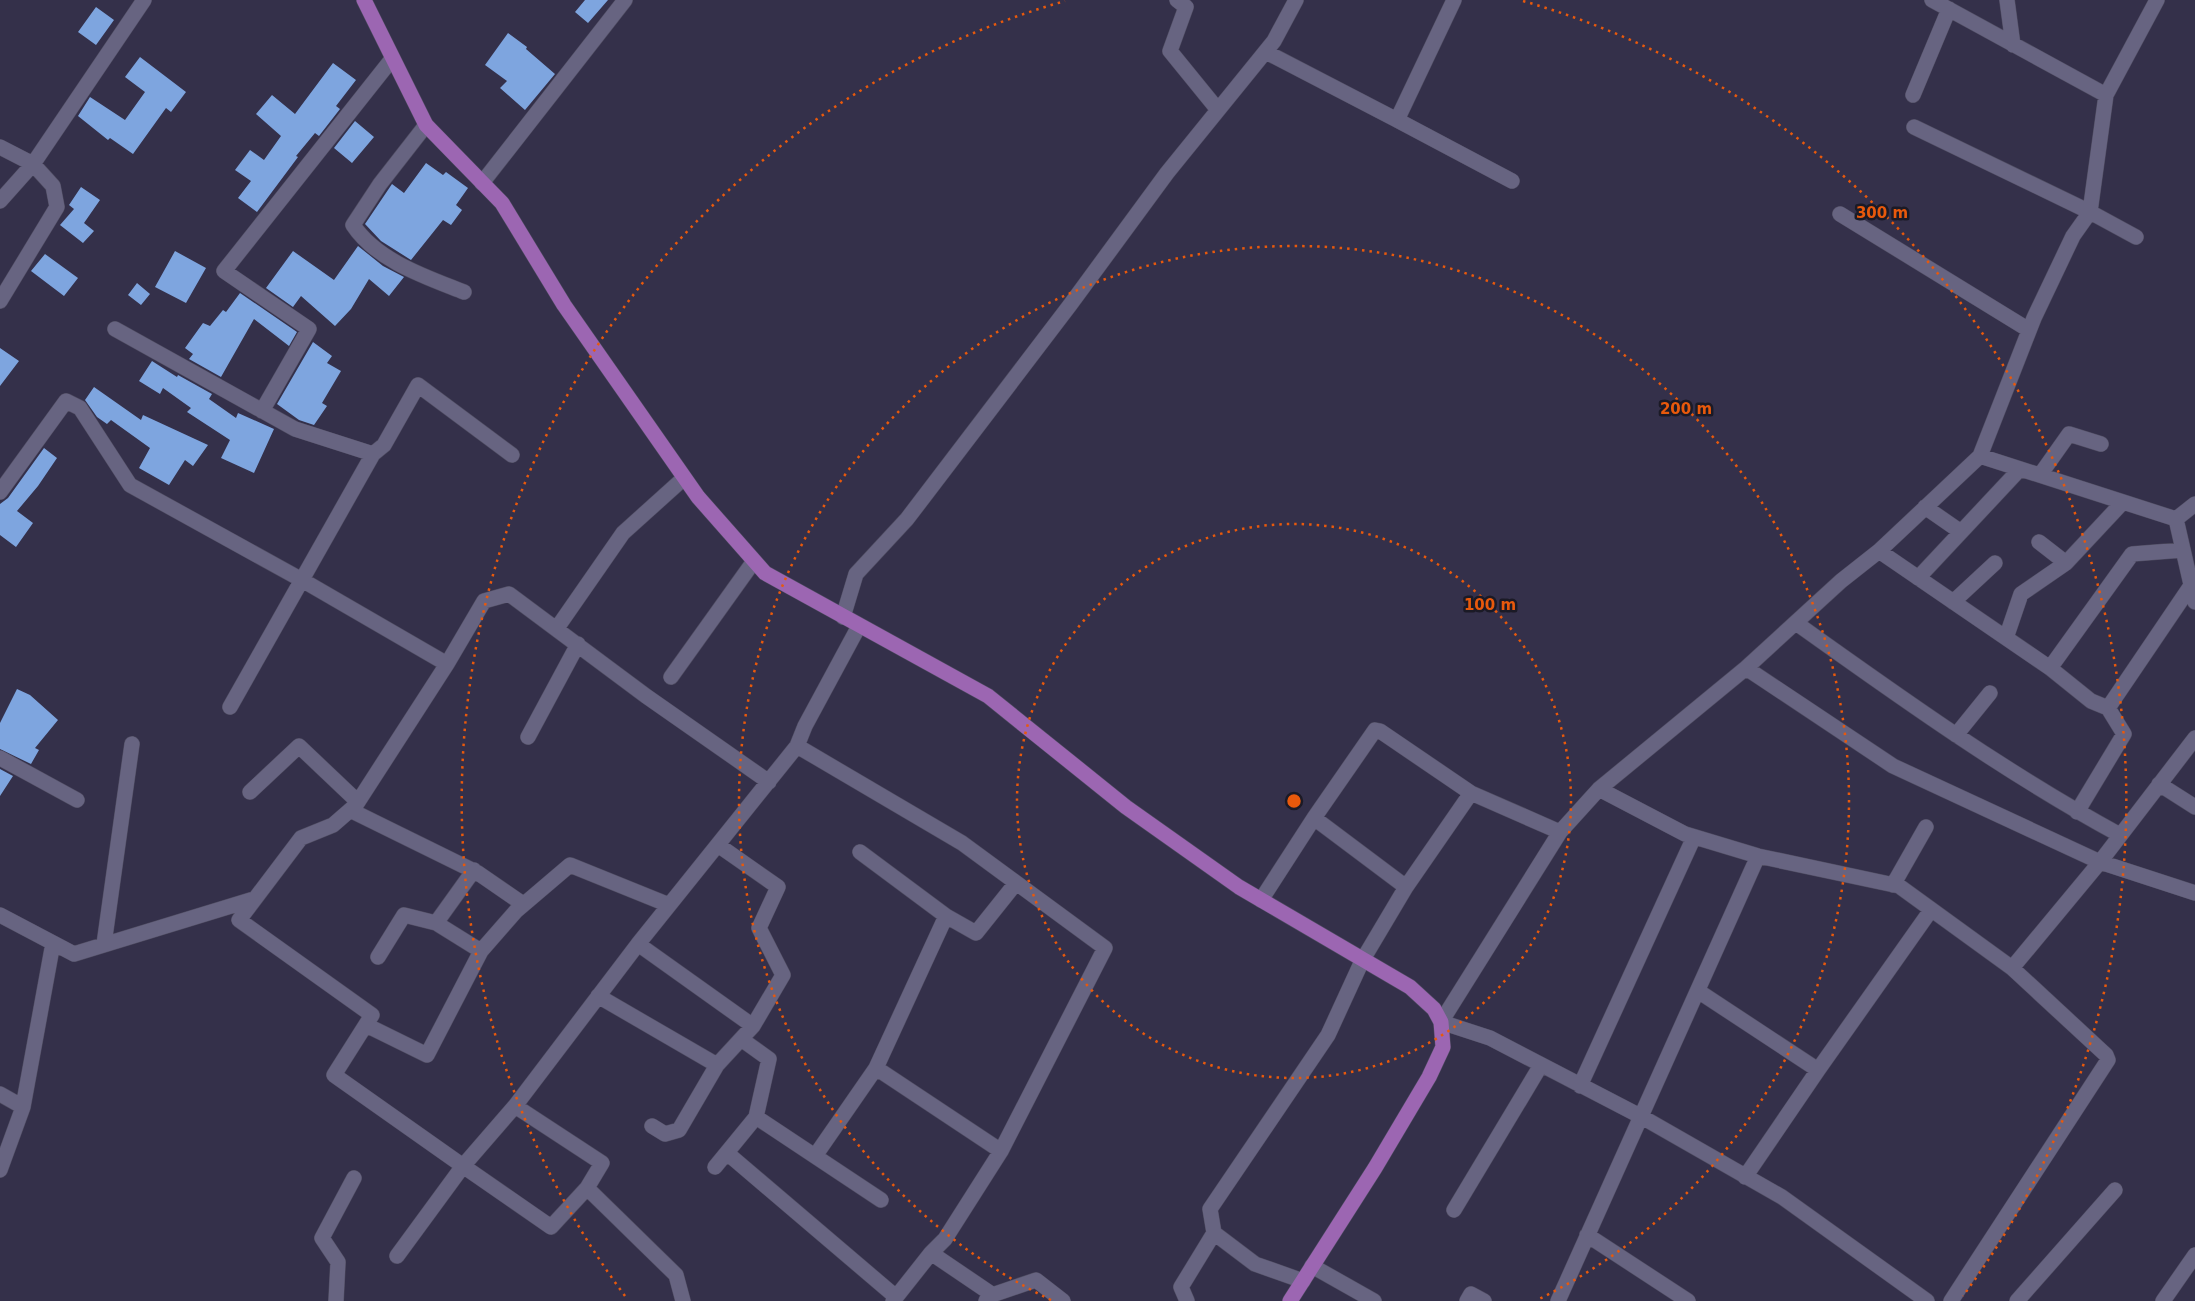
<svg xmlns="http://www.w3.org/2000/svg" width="2195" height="1301" font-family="'DejaVu Sans',sans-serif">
	<rect width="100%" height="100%" fill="#34304a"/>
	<path fill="#7ea5df" d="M585,0H608L588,23L575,12Z
		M96,7L114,20L96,45L78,32Z
		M508,33L527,47L526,49L555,74L525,110L500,88L507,81L485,65Z
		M140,57L186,92L171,112L166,108L133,154L110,138L108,140L78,116L90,97L125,120L145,92L125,77Z
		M333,63L356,80L336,106L340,109L319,136L315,133L296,156L298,157L257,212L238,198L251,181L235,170L250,150L264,160L281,136L256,114L272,95L295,114Z
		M355,121L374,137L352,163L334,148Z
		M426,163L443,175L446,172L468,188L456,205L462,210L451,225L443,220L411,260L381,241L365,224L392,184L404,193Z
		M81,187L100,200L84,223L94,231L83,243L60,225L74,209L69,205Z
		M358,246L383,266L404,277L389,296L369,279L351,309L335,326L301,296L293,307L266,288L293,251L334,280Z
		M175,251L206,268L186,303L155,287Z
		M45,254L78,278L64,296L31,271Z
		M137,283L150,294L141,305L128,295Z
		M240,293L297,332L289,346L254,319L221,377L189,359L193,354L185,348L203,323L210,326L223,310L226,312Z
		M313,342L332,356L327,363L341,371L322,403L327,406L314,425L299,420L277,404Z
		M0,348L19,361L0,386Z
		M152,361L177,377L178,375L212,394L209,399L236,418L238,413L274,429L254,473L221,458L230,440L187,412L191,408L163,388L160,394L139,381Z
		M94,387L141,420L143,415L208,445L193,466L185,460L169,485L139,468L150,448L111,420L107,424L97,417L85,400Z
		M44,448L57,458L38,486L17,511L33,523L16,547L0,535V504L8,498Z
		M17,689L30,695L58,720L35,748L39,750L31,764L0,749V723Z
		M0,769L13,776L0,796Z"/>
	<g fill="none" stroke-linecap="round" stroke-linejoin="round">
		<g stroke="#4f4c61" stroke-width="16">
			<path id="minor" d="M1177,0L1186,7L1170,51L1218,110
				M1932,0L2106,95
				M2007,0L2013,45
				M1266,52L1397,120L1454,0
				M1913,95L1949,9
				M1397,120L1512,181
				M426,125L380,184L353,225C377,261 426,277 464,292
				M1914,127L2090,212L2136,237
				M0,147L33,164L53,186L57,207L0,301
				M482,183L625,0
				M0,201L33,164L144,0
				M1840,214L2029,330
				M115,329L295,429L373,454
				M262,411L309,329L224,271L392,59
				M1980,456L2034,318L2073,236L2090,212L2106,95L2157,0
				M2040,475L2069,434L2101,444
				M0,492L66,401L80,408L130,485L302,580L447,664
				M1925,507L1961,532
				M2176,519L2195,602
				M2039,542L2066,563
				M1879,551L2050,668L2091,701L2108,708L2190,587
				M1918,578L2020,469
				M1953,602L1995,563
				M843,617L856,574L907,519L1070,305L1167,173L1274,41L1296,0
				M1796,623C1901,698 2006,773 2120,835
				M859,626L805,726L797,746L962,843L1105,948L1001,1151L945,1239L931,1253L990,1293L986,1301
				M557,628L623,533L684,478
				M2006,638L2021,594L2066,563L2123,502
				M1746,668L1893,766L2100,862L2195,893
				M2050,668L2132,554L2183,550
				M671,677L754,561
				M230,707L373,454L384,445L418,385L512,455
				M1956,735L1990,693
				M528,737L578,644
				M0,758L77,800
				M2159,784L2195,807
				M1599,789L1685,834L1758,856L1899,886L2012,968L2106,1055L2108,1060L1951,1301
				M250,792L299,746L358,802
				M350,810L478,873L523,904
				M2077,812L2124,734L2108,708
				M1314,818L1406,887
				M860,852L946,916L976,933L1016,883
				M1893,885L1926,827
				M1261,900L1314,818L1375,730L1380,731L1471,793L1560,832
				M0,915L74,954L254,899
				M436,923L474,870
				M104,944L132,744
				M638,944L753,1026
				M378,957L404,915L436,923L481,951
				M2012,968L2100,862L2195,738
				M1698,991L1818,1070
				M598,996L717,1065
				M366,1025L427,1055L481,951L516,911L570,865L669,905
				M876,1068L1001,1151
				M1580,1086L1694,837
				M0,1094L23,1107
				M515,1106L463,1166L334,1075L372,1015L239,920L301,838L333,825L356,805L447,664L484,601L509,594L646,696L769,782
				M756,1117L881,1200
				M652,1126L665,1134L679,1130L717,1065L753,1026L783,975L759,928L778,887L718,845
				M727,1153L896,1297
				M815,1156L876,1068L946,916
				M715,1167L756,1117L769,1059L741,1039
				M0,1170L23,1107L53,943
				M1745,1177L1818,1070L1931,910
				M1454,1210L1541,1065
				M1214,1233L1255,1264L1303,1281
				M1587,1235L1688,1301
				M397,1256L463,1166L551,1227L587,1188
				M1312,1266L1374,1301
				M989,1296L1036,1280L1063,1301
				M336,1301L338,1262L322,1238L354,1178
				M683,1301L676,1275L587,1188L602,1163L515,1106L638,944L797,746
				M893,1301L931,1253
				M1187,1301L1181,1287L1214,1233L1210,1209L1328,1035L1362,961L1406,887L1471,793
				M1467,1301L1471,1294L1484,1301
				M1558,1301L1758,856
				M1927,1301L1782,1197L1642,1117L1490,1038L1441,1022L1560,832L1599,789L1746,668L1841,581L1879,551L1980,456L2176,519L2195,504
				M2017,1301L2115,1190
				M2163,1301L2195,1255"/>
		</g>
		<g stroke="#4f4c61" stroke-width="16">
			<path id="major" d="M364,0L426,125L502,203L564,305L698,497L765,573L988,696L1126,807L1239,887L1410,987L1434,1009L1441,1022L1443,1047L1429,1077L1375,1168L1290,1301"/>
		</g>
		<use href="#minor" stroke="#676481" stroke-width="15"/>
		<use href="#major" stroke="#9c66b2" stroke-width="15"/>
	</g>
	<g fill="none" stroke="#e8590c" stroke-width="2.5" stroke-dasharray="2.5 5">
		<circle cx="1294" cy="801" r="277"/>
		<path d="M1051 1300A555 555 0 1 1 1537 1300"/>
		<path d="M625 1296A832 832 0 0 1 1065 1M1523 1A832 832 0 0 1 1963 1296"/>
	</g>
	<circle cx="1294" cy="801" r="8" fill="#e8590c" stroke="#1b1a26" stroke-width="2.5"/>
	<g font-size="15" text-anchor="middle" font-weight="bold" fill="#e8590c" stroke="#1b1a26" stroke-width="5" stroke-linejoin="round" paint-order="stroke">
		<text x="1882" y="218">300 m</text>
		<text x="1686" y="414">200 m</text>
		<text x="1490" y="610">100 m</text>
	</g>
</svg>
